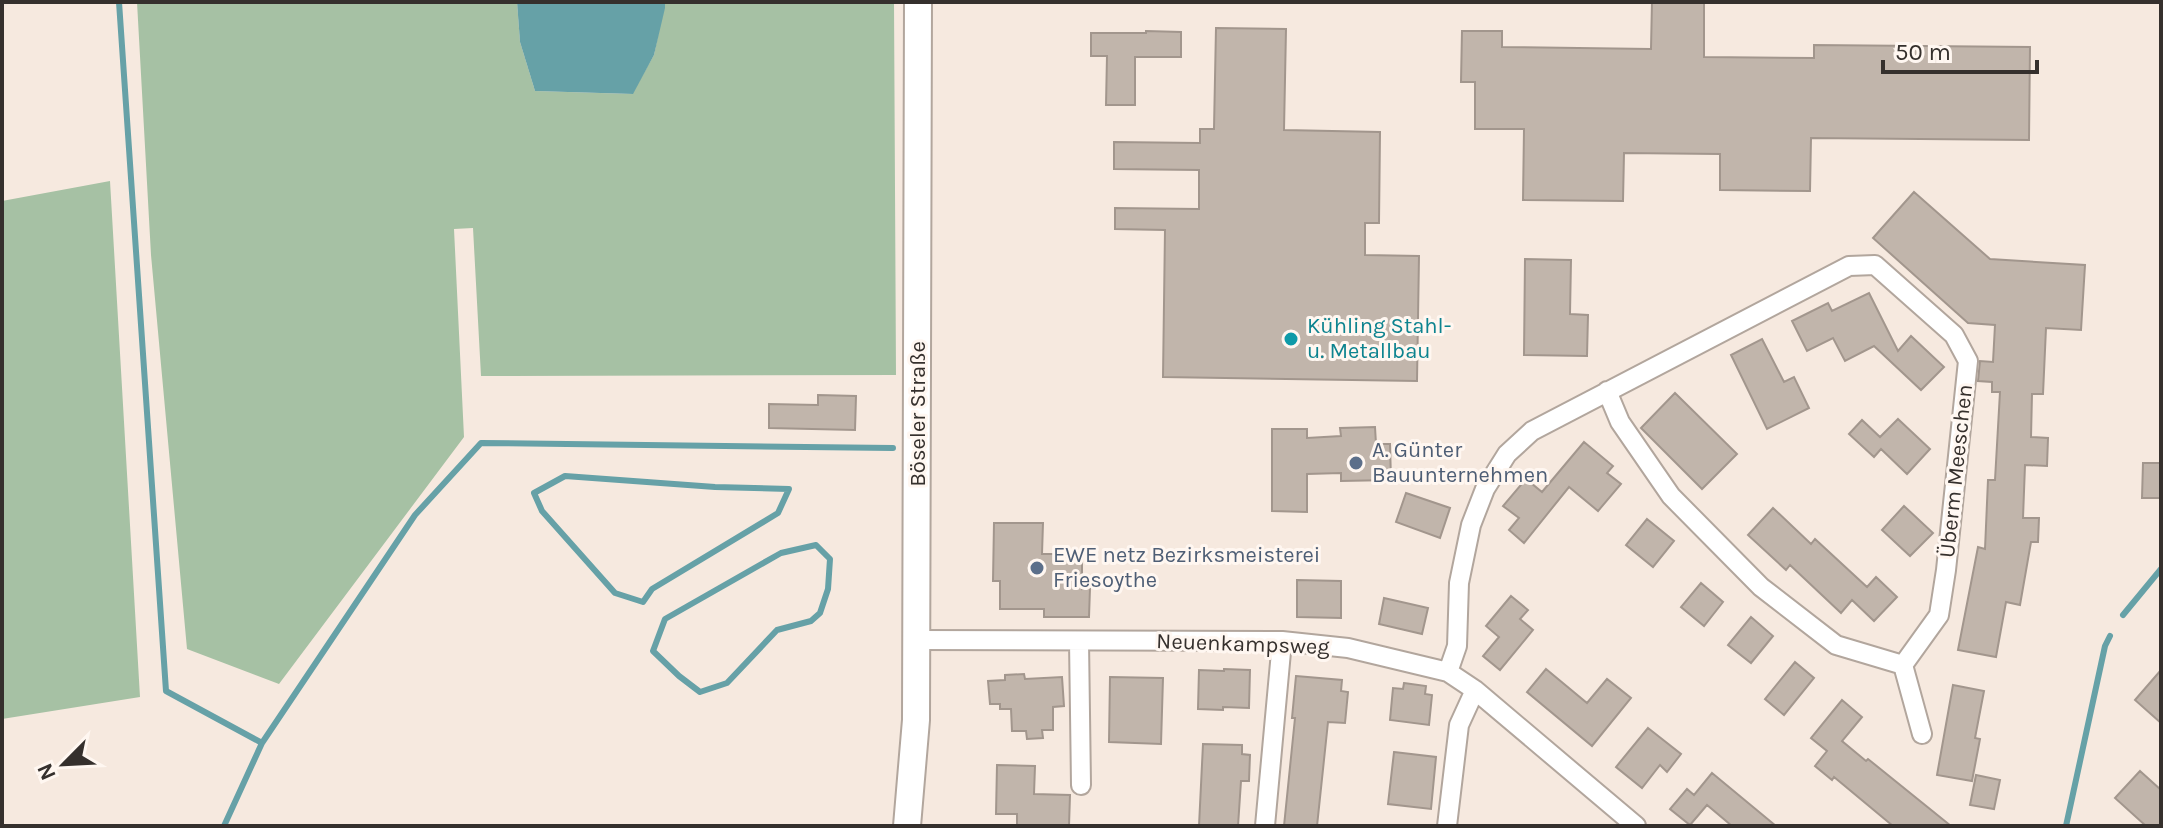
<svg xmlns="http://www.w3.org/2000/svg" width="2163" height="828" font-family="Karla,sans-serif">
	<rect width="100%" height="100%" fill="#f6e9df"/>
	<path fill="#a6c1a4" d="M137,2H517L520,42L535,91L632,94L654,55L665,2H894L896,375L481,376L473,228L454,229L464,437L279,684L187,649L151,255Z
		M110,181L140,697L2,719V201Z"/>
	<path fill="#66a1a7" d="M517,2H665V8L654,55L633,94L535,91L520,42Z"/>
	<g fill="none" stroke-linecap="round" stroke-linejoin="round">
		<path stroke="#66a1a7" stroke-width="6" d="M119,2L166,691L262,743
			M565,476L715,487L789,489L778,513L652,589L643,602L615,593L542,511L534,493Z
			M816,545L830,559L828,589L820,613L811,621L777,630L727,683L700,692L679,676L653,651L665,619L781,553Z
			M2123,615L2161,569
			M224,826L262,743L415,515L481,443L893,448
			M2066,826L2105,646L2110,636"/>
	</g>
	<path fill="#c1b5ab" stroke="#a2968d" stroke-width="2" d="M1652,2H1704V57L1814,58V45L2030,47L2029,140L1811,138L1810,191L1720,190V154L1624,153L1623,201L1523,200L1524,129H1475V82H1461L1462,31H1502V47L1651,49Z
		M1216,28L1286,29L1284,130L1380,132L1379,223H1365V255L1419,256L1417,381L1163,377L1165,230L1115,229V208L1199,209V170L1114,169V142L1200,143V129H1214Z
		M1146,31L1181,32V57H1135V105H1106L1107,56H1091V33H1146Z
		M1914,192L1990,259L2085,265L2081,330L2046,328L2043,394H2032L2031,437L2048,438L2047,466L2025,465L2023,518H2039L2038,542H2031L2020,605L2006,602L1996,657L1958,650L1978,547L1985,549L1988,480H1995L2000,392H1992V382L1978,381L1980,361L1993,362L1995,325L1968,323L1873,238Z
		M1525,259L1571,260L1570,314L1588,315L1587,356L1524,355Z
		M1869,293L1898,351L1911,336L1944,367L1921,390L1874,346L1845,361L1833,338L1807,351L1792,321L1828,303L1832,311Z
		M1762,339L1784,382L1794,377L1809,408L1767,429L1731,355Z
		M1675,393L1737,454L1702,489L1641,428Z
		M818,395L856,396L855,430L769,428V404L818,405Z
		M1898,419L1930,449L1907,474L1881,449L1874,457L1849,434L1862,420L1880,437Z
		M1375,427L1376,444H1390L1391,480L1341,481V473L1307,474V512L1272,511V429H1307V438L1341,436L1340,428Z
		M1584,442L1613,466L1607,473L1621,484L1598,511L1569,487L1524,543L1509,530L1519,518L1503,506L1526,479L1542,492Z
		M2143,463H2161V498H2142Z
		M1406,493L1450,508L1440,538L1396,522Z
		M1904,506L1933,533L1910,556L1882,530Z
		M1773,508L1811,544L1815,539L1867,587L1876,577L1897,597L1874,621L1852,600L1841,613L1790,565L1786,570L1748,535Z
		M1647,519L1674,541L1653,567L1626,545Z
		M994,523H1043L1042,554H1082V589L1090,588L1089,617H1044V609H1000V581H993Z
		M1297,580L1341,581V618L1297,617Z
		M1701,583L1723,602L1704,626L1681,607Z
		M1511,596L1528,610L1520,619L1533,630L1500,670L1483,656L1499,637L1486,626Z
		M1384,598L1428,608L1422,634L1379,624Z
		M1751,617L1773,636L1751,663L1728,645Z
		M1795,662L1814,678L1784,715L1765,699Z
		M1224,669L1250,670L1249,708L1223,707V710L1198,709L1199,670L1224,671Z
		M1546,669L1587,703L1607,679L1631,698L1592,746L1527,692Z
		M2161,670V723L2135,700Z
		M1024,674L1025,679L1062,677L1064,706L1053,707V730H1042L1043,738L1027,739L1026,731H1012L1011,709H1000V704H990L988,681L1005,680V675Z
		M1296,676L1342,680L1341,691L1348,692L1345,723L1328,722L1317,826H1284L1295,718H1292Z
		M1110,677L1163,678L1161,744L1109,742Z
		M1404,683L1426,686L1425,694L1432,695L1429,725L1390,720L1393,688L1403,689Z
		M1953,685L1984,691L1975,738L1980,739L1972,781L1937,775Z
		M1842,700L1862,717L1842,741L1866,761L1868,759L1951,826H1893L1834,777L1832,780L1815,766L1827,751L1811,738Z
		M1648,728L1681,754L1667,772L1660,765L1642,788L1616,767Z
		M1203,744L1242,745V754L1250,755L1249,781H1241L1238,826H1199Z
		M1394,752L1436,757L1431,809L1388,804Z
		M997,765L1035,766L1034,794L1070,795L1069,826H1017V814H996Z
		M2140,771L2161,790V826H2146L2115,798Z
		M1712,773L1776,826H1732L1707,805L1690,825L1670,809L1687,789L1694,795Z
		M1976,775L2000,780L1994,809L1970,805Z"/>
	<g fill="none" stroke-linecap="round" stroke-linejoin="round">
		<g stroke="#b2a69d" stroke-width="22">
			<path id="street" d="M916,640L1282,641L1348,648L1448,672L1475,690L1636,826
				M1079,641L1081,785
				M1903,665L1922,734
				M1448,672L1457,646L1459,583L1471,525L1485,489L1507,454L1532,431L1849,266L1875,265L1954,335L1968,361L1946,570L1939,615L1903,665L1836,645L1761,587L1671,496L1620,422L1607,391
				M1265,826L1282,641
				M1447,826L1459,725L1475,690"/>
		</g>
		<g stroke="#b2a69d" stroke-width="30">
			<path id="secondary" d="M907,826L916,720L918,2"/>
		</g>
		<use href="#street" stroke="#fff" stroke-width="18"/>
		<use href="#secondary" stroke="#fff" stroke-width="26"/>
	</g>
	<circle fill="#0f9aa8" stroke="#fff7f1" stroke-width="3" cx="1291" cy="339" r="8"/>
	<g fill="#5c6f8a" stroke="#fff7f1" stroke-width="3">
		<circle cx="1356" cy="463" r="8"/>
		<circle cx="1037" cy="568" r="8"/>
	</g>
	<g text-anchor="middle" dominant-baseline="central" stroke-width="6" stroke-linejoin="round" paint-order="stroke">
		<g font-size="22" fill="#0d838f" stroke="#fff7f1" text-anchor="start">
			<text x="1307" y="326">Kühling Stahl-<tspan x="1307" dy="25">u. Metallbau</tspan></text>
		</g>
		<g font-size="22" fill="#35302d" stroke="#fff7f1">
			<text transform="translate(918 414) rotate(-90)">Böseler Straße</text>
			<text transform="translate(1956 471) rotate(-84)">Überm Meeschen</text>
			<text transform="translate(1243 644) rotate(2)">Neuenkampsweg</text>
		</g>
		<g font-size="22" fill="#4e5e75" stroke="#fff7f1" text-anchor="start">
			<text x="1372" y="450">A. Günter<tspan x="1372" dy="25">Bauunternehmen</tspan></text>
			<text x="1053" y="555">EWE netz Bezirksmeisterei<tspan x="1053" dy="25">Friesoythe</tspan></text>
		</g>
	</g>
	<rect width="2163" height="828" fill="none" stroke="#35302d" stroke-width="8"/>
	<g transform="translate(64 764) rotate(246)" stroke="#fff7f1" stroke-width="6" paint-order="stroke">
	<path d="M0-6L14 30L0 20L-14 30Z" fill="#35302d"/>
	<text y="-12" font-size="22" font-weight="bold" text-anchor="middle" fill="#35302d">N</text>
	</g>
	<path d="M1883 60v12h154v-12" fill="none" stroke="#35302d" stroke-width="4"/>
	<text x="1895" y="60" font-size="24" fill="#35302d" stroke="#fff7f1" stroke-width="6" paint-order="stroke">50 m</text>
</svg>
